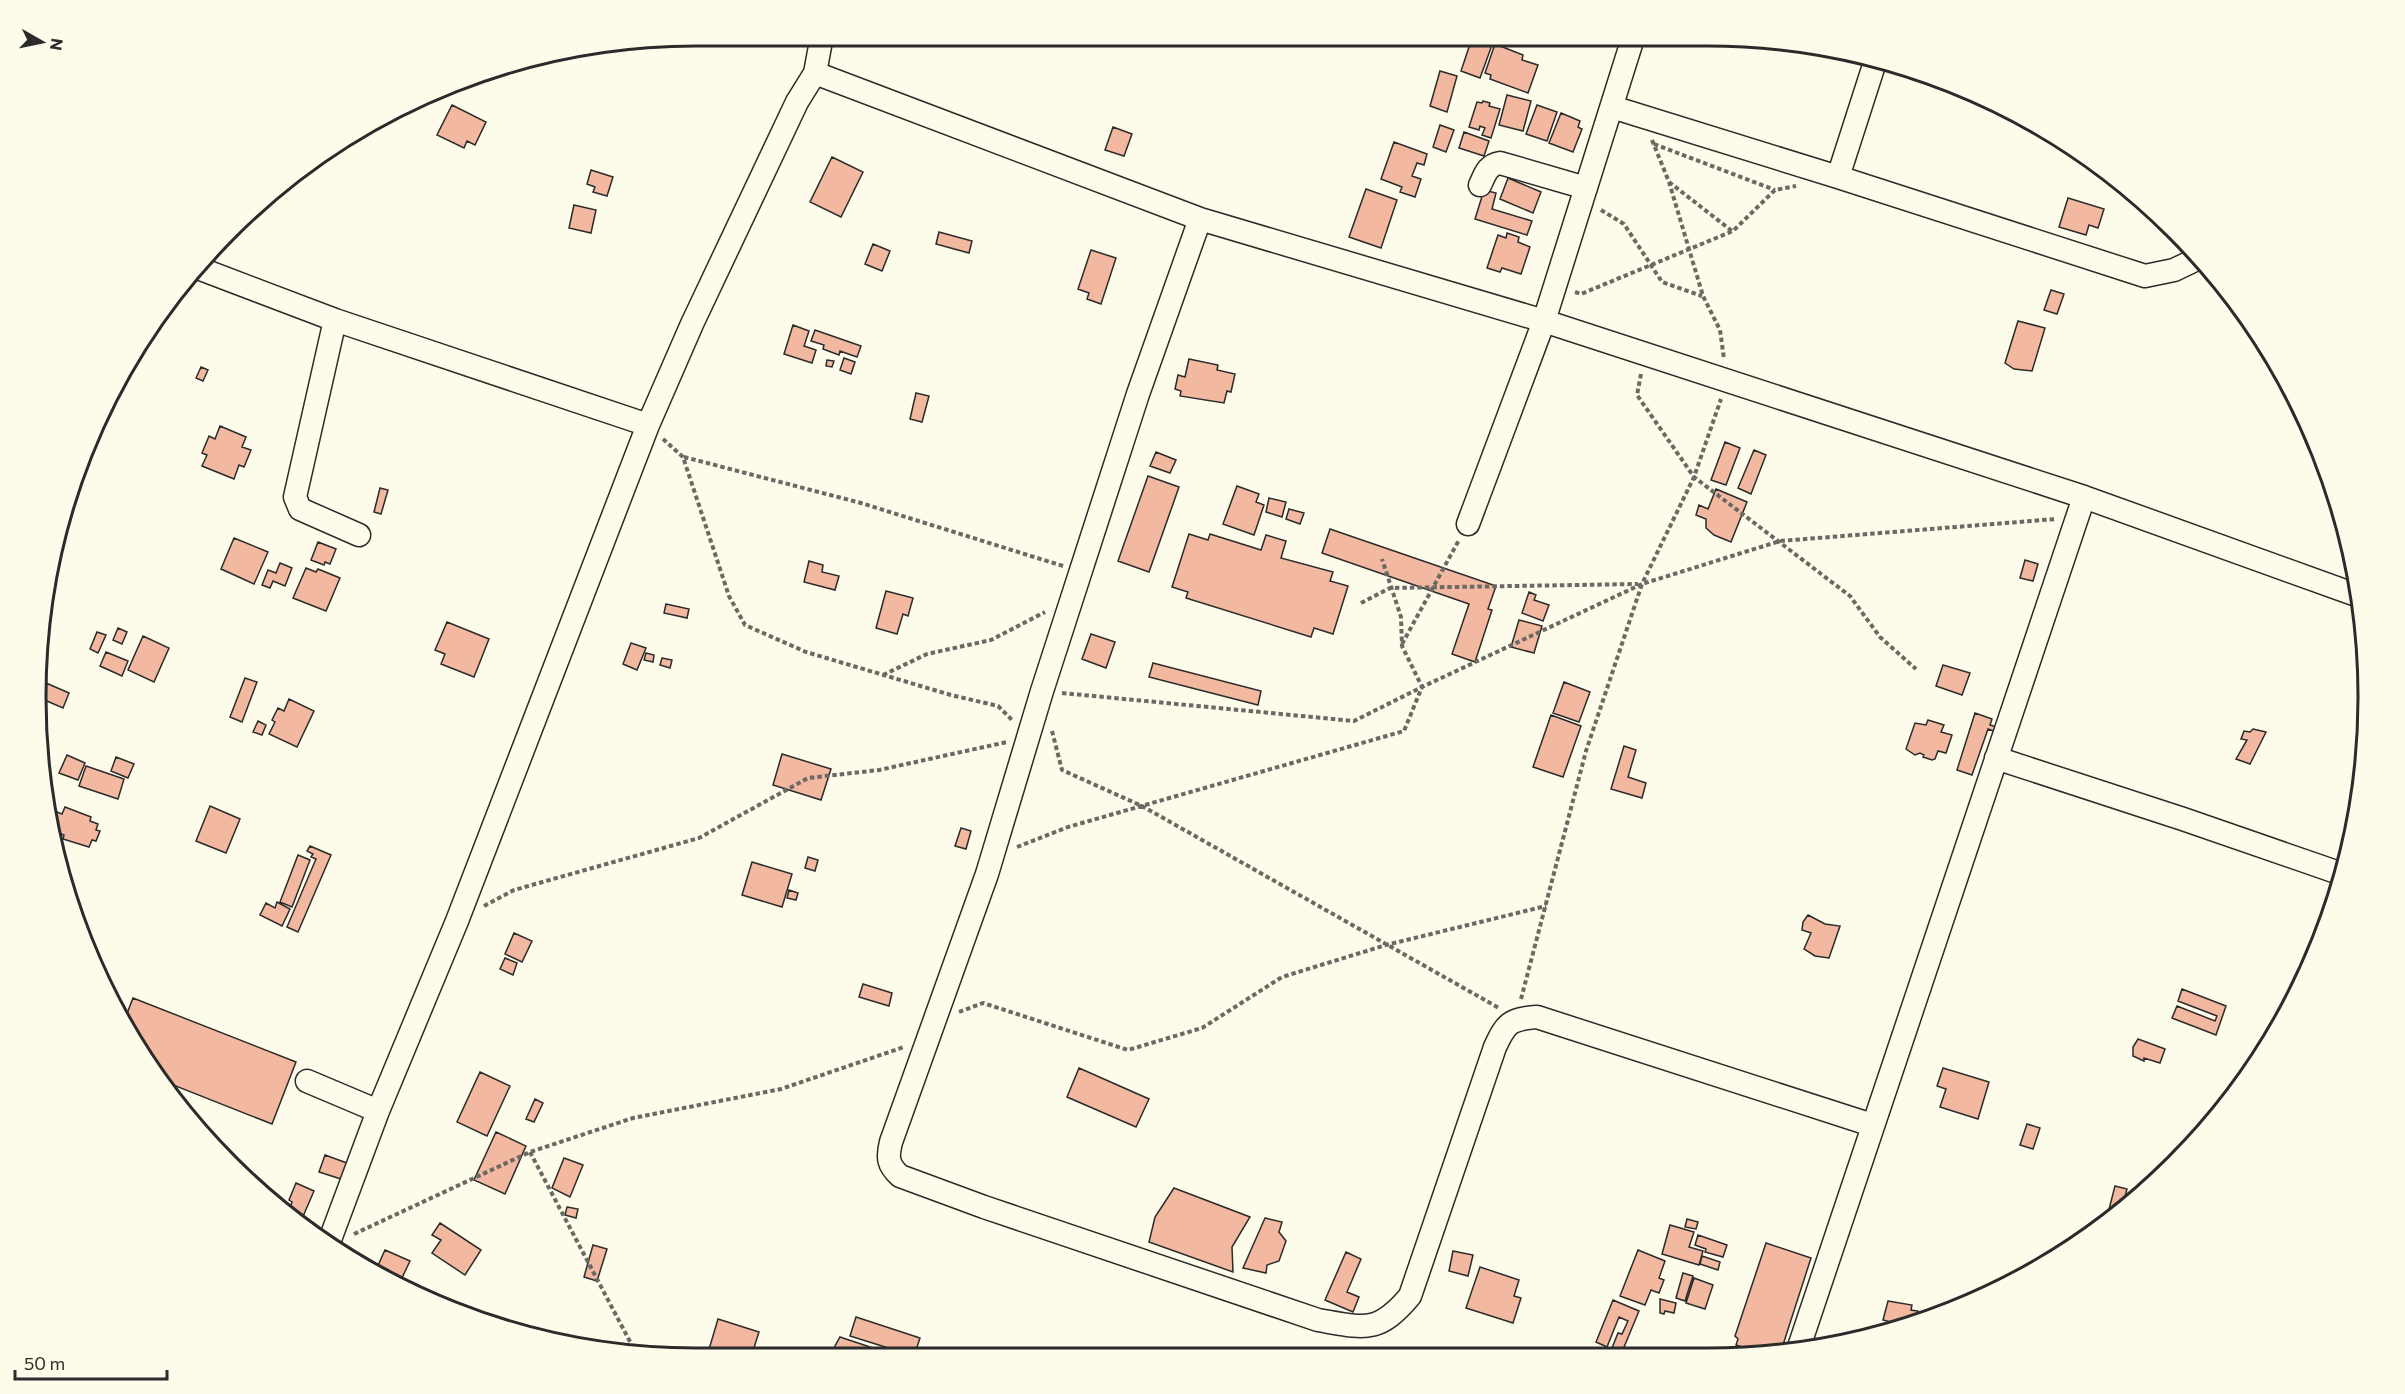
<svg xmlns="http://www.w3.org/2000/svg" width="2405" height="1394" font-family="Commissioner,sans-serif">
	<rect width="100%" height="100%" fill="#fdfbea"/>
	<path fill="#f2b8a0" stroke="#2b2b2b" stroke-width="1.5" d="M1472,38L1492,45L1480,78L1461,71Z
		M1495,44L1523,55L1522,60L1538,65L1528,93L1490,79L1491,75L1485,73Z
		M1440,71L1457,76L1447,112L1430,106Z
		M1507,95L1531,101L1523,131L1499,125Z
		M1483,101L1490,103L1489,106L1500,109L1491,138L1482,135L1485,128L1480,126L1479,130L1469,127L1477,102L1482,103Z
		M452,105L486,122L475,145L467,141L464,148L437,135Z
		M1537,105L1557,112L1547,141L1526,134Z
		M1561,113L1580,121L1578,127L1582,129L1573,152L1549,143Z
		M1440,125L1454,130L1446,152L1433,147Z
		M1113,127L1132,134L1124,156L1105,150Z
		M1464,132L1489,141L1484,156L1459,148Z
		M1394,142L1427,154L1424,165L1417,163L1412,176L1421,179L1415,197L1400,192L1402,187L1381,179Z
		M832,157L863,172L841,217L810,202Z
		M591,170L613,177L607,196L593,192L595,187L587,184Z
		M1508,178L1541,192L1533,213L1500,199Z
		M1366,189L1397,200L1381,248L1349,237Z
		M1484,190L1496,193L1492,209L1532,221L1527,235L1475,219Z
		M2068,198L2104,209L2098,228L2089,225L2086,235L2059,227Z
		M574,205L596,210L591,233L569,228Z
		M939,232L972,241L969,253L936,244Z
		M1507,233L1519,237L1518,242L1530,247L1521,274L1502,268L1500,272L1487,268L1498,235L1506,238Z
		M873,244L890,251L882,271L865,264Z
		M1091,250L1116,258L1101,304L1087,299L1089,293L1078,289Z
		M2051,290L2064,294L2057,314L2044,310Z
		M2018,321L2045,328L2032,371L2014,369L2005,363Z
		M793,325L809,331L804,346L816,350L812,363L784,354Z
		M815,330L861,346L857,357L840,351L839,355L823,349L824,345L811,341Z
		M844,358L855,362L851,374L840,370Z
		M1189,359L1218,365L1217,370L1235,374L1231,392L1227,391L1224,403L1180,396L1181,391L1175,389L1178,375L1185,377Z
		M827,360L834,361L832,367L826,366Z
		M201,367L208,370L203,381L196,378Z
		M916,393L929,396L922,422L910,419Z
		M220,426L246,437L242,447L251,450L244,467L239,465L234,479L202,466L207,455L202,453L209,436L215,439Z
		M1725,442L1740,448L1726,485L1711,480Z
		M1754,450L1766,455L1751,494L1738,488Z
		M1156,452L1176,460L1170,473L1150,466Z
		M1148,476L1179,487L1149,572L1118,561Z
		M1237,486L1259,494L1256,502L1264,505L1254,535L1223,524Z
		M380,488L388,490L381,514L374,512Z
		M1716,489L1747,502L1731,542L1714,535L1706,528V519L1696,515L1699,505L1708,509Z
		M1269,498L1286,502L1282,517L1266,512Z
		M1289,509L1304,513L1300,524L1286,519Z
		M1330,529L1496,586L1488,609L1492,610L1475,662L1452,654L1469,604L1322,553Z
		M1189,534L1208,540L1210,534L1261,550L1266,535L1286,541L1281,558L1333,572L1330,581L1348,586L1333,634L1314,628L1311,637L1186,598L1188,592L1172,587Z
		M234,538L268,552L254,584L221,569Z
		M318,542L336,549L330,564L325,562L324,565L311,560Z
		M2025,560L2038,564L2033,581L2020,578Z
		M809,561L823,565L822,572L839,576L835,590L804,582Z
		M280,563L292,568L285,586L273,581L270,588L262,585L268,570L276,573Z
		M306,568L316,572L318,569L340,578L326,611L293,598Z
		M886,591L913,598L908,616L903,614L897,634L876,628Z
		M1529,592L1536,595L1534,600L1549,605L1543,621L1522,613Z
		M666,604L689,609L687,618L664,613Z
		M1519,620L1542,626L1534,653L1511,647Z
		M447,622L489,639L474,677L441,664L445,654L435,650Z
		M118,628L127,632L122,644L113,640Z
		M97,632L106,635L98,653L90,649Z
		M1091,634L1115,642L1106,668L1082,659Z
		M143,636L169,648L154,682L128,670Z
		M631,643L646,648L637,670L623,664Z
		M106,652L128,661L122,676L100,666Z
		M646,653L654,655L653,662L644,660Z
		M662,658L672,660L670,668L660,665Z
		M1153,663L1261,691L1258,705L1149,677Z
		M1943,665L1970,673L1962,695L1936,686Z
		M245,678L257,682L242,722L230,717Z
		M1564,682L1590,692L1579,722L1553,713Z
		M46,683L69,693L63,708L40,698Z
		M289,699L314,711L297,747L269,734L275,722L272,720L278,708L284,711Z
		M1975,713L1992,719L1990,725L1997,727L1996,732L1988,729L1972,775L1957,770Z
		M1551,715L1581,726L1563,777L1533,767Z
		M1928,720L1944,725L1941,732L1952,735L1946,753L1938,751L1935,759L1932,760L1923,757L1924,755L1920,753L1915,755L1906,749L1915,723L1926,725Z
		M258,721L266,725L262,735L253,732Z
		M2253,729L2266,732L2250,764L2236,759L2247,740L2241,739L2244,731L2250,732Z
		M1624,746L1636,750L1628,777L1646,783L1642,798L1611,789Z
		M782,754L831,769L821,800L773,785Z
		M67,755L85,763L78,780L59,773Z
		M116,757L134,764L128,778L111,771Z
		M86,766L124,779L118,799L79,786Z
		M210,806L240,819L226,853L196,841Z
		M65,807L91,817L90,821L98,824L96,830L100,831L96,841L92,840L89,847L63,839L64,835L50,830L57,812L62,814Z
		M961,828L971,831L966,849L955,846Z
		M310,846L331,855L298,932L287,927L316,859L311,857L313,854L307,851Z
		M298,855L310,860L292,907L280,902Z
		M808,857L818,860L815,871L805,868Z
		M752,862L792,874L782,907L742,895Z
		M789,890L798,893L796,900L787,898Z
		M277,902L290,909L282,926L260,915L266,903L275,908Z
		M1808,915L1825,924L1840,926L1829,958L1815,956L1804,949L1811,933L1802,930L1803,922Z
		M514,933L532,941L522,962L505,954Z
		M505,958L517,963L513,975L500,969Z
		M863,984L892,993L889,1006L859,997Z
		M2182,989L2226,1006L2216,1035L2172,1018L2177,1006L2215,1021L2217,1016L2178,1001Z
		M133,998L296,1062L272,1124L163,1081L123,1024Z
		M2138,1039L2165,1049L2160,1063L2144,1058V1061L2133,1056V1047Z
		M1079,1068L1149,1099L1136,1127L1067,1097Z
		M1943,1068L1989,1082L1978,1119L1940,1107L1946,1089L1937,1086Z
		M480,1072L510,1086L487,1136L457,1122Z
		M535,1099L543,1103L534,1122L526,1119Z
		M2027,1124L2040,1128L2033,1149L2020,1145Z
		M496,1132L526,1146L505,1194L474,1180Z
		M325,1155L347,1163L341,1179L319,1172Z
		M564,1158L583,1165L570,1197L552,1188Z
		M296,1183L314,1191L301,1221L289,1211L292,1202L289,1200Z
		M2115,1186L2127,1189L2123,1204L2107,1217Z
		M1174,1188L1250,1217L1232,1247L1233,1272L1149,1242L1155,1217Z
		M567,1207L578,1209L576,1218L565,1215Z
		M1265,1218L1282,1222L1279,1232L1286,1241L1279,1261L1267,1265L1266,1273L1243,1268Z
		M1687,1219L1698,1222L1696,1229L1685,1227Z
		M440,1223L481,1250L465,1275L432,1253L441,1240L432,1235Z
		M1670,1225L1694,1232L1689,1247L1703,1251L1699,1265L1662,1254Z
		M1698,1235L1727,1245L1723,1257L1705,1252L1706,1249L1695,1245Z
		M1766,1243L1811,1258L1781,1351L1772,1352L1755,1346L1753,1351L1736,1345L1738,1339L1735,1336Z
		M593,1245L607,1249L597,1281L584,1277Z
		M385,1250L410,1261L400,1282L376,1270Z
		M1638,1250L1665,1261L1659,1278L1664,1280L1659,1293L1651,1290L1645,1305L1620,1296Z
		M1453,1251L1473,1255L1468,1276L1449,1271Z
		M1346,1252L1361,1259L1347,1292L1359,1297L1353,1312L1325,1300Z
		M1702,1256L1720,1262L1718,1270L1700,1264Z
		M1480,1267L1519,1280L1514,1296L1521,1298L1513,1323L1466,1308Z
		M1683,1273L1693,1276L1685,1301L1676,1298Z
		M1694,1278L1713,1285L1705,1309L1686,1303Z
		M1660,1299L1676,1303L1674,1313L1665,1311L1664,1314L1660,1313Z
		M1613,1300L1639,1311L1622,1352L1612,1348L1618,1333L1622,1334L1628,1321L1619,1317L1607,1347L1596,1342Z
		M1888,1301L1912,1305L1911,1310L1918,1311L1914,1324L1906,1326L1883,1320Z
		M856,1317L920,1338L914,1356L850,1336Z
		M718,1319L759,1332L751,1357L707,1356Z
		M840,1337L900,1357L830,1355Z"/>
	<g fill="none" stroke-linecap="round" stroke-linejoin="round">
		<g stroke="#2b2b2b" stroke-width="25">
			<path id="minor" d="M815,73L1200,219L1544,321L2084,497L2359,596
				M1612,107L1838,177L2145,276L2174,270L2199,258
				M1838,177L1875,62
				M1480,185C1485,175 1487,165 1500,163L1586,188
				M1200,219L1138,394L1042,691L987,874L891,1142C887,1158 888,1165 900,1176L984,1207L1318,1320C1365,1328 1378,1334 1410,1296L1495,1047C1506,1023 1510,1019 1537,1017L1872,1125
				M198,268L335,320L648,425
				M335,320L295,497L300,509L359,535
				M1468,524L1544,321L1633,38
				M1996,758L2183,819L2342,874
				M307,1081L378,1111
				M328,1245L378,1111L457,921L648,425L692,324L797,102L815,73L821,41
				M1799,1347L2084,497"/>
		</g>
		<path stroke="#6a6964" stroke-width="4" stroke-dasharray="4.5 3" stroke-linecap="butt" d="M1652,140L1669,182L1703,296L1720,330L1724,359
			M1654,144L1775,190
			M1669,182L1732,231
			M1601,210L1624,224L1662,282L1702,296
			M1575,292L1581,294L1733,231L1775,190L1796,186
			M1641,374L1637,395L1694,477L1850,596L1880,637L1916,669
			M663,439L683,457L729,596L745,625L806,652L951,695L998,706L1013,721
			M684,457L861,503L1063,566
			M1361,603L1390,588L1638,584
			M1402,644L1459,540
			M883,675L927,654L991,640L1045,612
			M1062,693L1354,721L1422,687L1402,646L1401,617L1382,559
			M1052,731L1062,770L1142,806L1499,1008
			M1017,847L1068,827L1404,731L1422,687L1642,584L1694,477L1721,399
			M484,906L514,890L699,838L808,778L879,770L1007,742
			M1521,999L1586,751L1642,584L1780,541L2056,519
			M959,1012L983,1003L1128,1050L1202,1028L1282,977L1386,945L1546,906
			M530,1152L636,1353
			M354,1234L530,1152L633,1118L781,1089L904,1047"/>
		<use href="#minor" stroke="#fdfbea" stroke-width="22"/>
	</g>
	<path d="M0 0H2405V1394H0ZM696 46H1708A650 650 0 0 1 2358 696V698A650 650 0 0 1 1708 1348H696A650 650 0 0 1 46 698V696A650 650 0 0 1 696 46Z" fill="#fdfbea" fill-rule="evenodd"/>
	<path fill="none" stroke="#2b2b2b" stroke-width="3" d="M696 46H1708A650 650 0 0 1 2358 696V698A650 650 0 0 1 1708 1348H696A650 650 0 0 1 46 698V696A650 650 0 0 1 696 46Z"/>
	<g transform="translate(42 42) rotate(99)" stroke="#fdfbea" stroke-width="4.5" paint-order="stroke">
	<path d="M0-4.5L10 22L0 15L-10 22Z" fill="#2b2b2b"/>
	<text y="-9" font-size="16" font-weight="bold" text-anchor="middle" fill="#2b2b2b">N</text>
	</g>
	<path d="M15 1370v9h152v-9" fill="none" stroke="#2b2b2b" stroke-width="3"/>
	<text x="24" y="1370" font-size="18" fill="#2b2b2b" stroke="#fdfbea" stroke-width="4.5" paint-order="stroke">50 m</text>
</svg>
